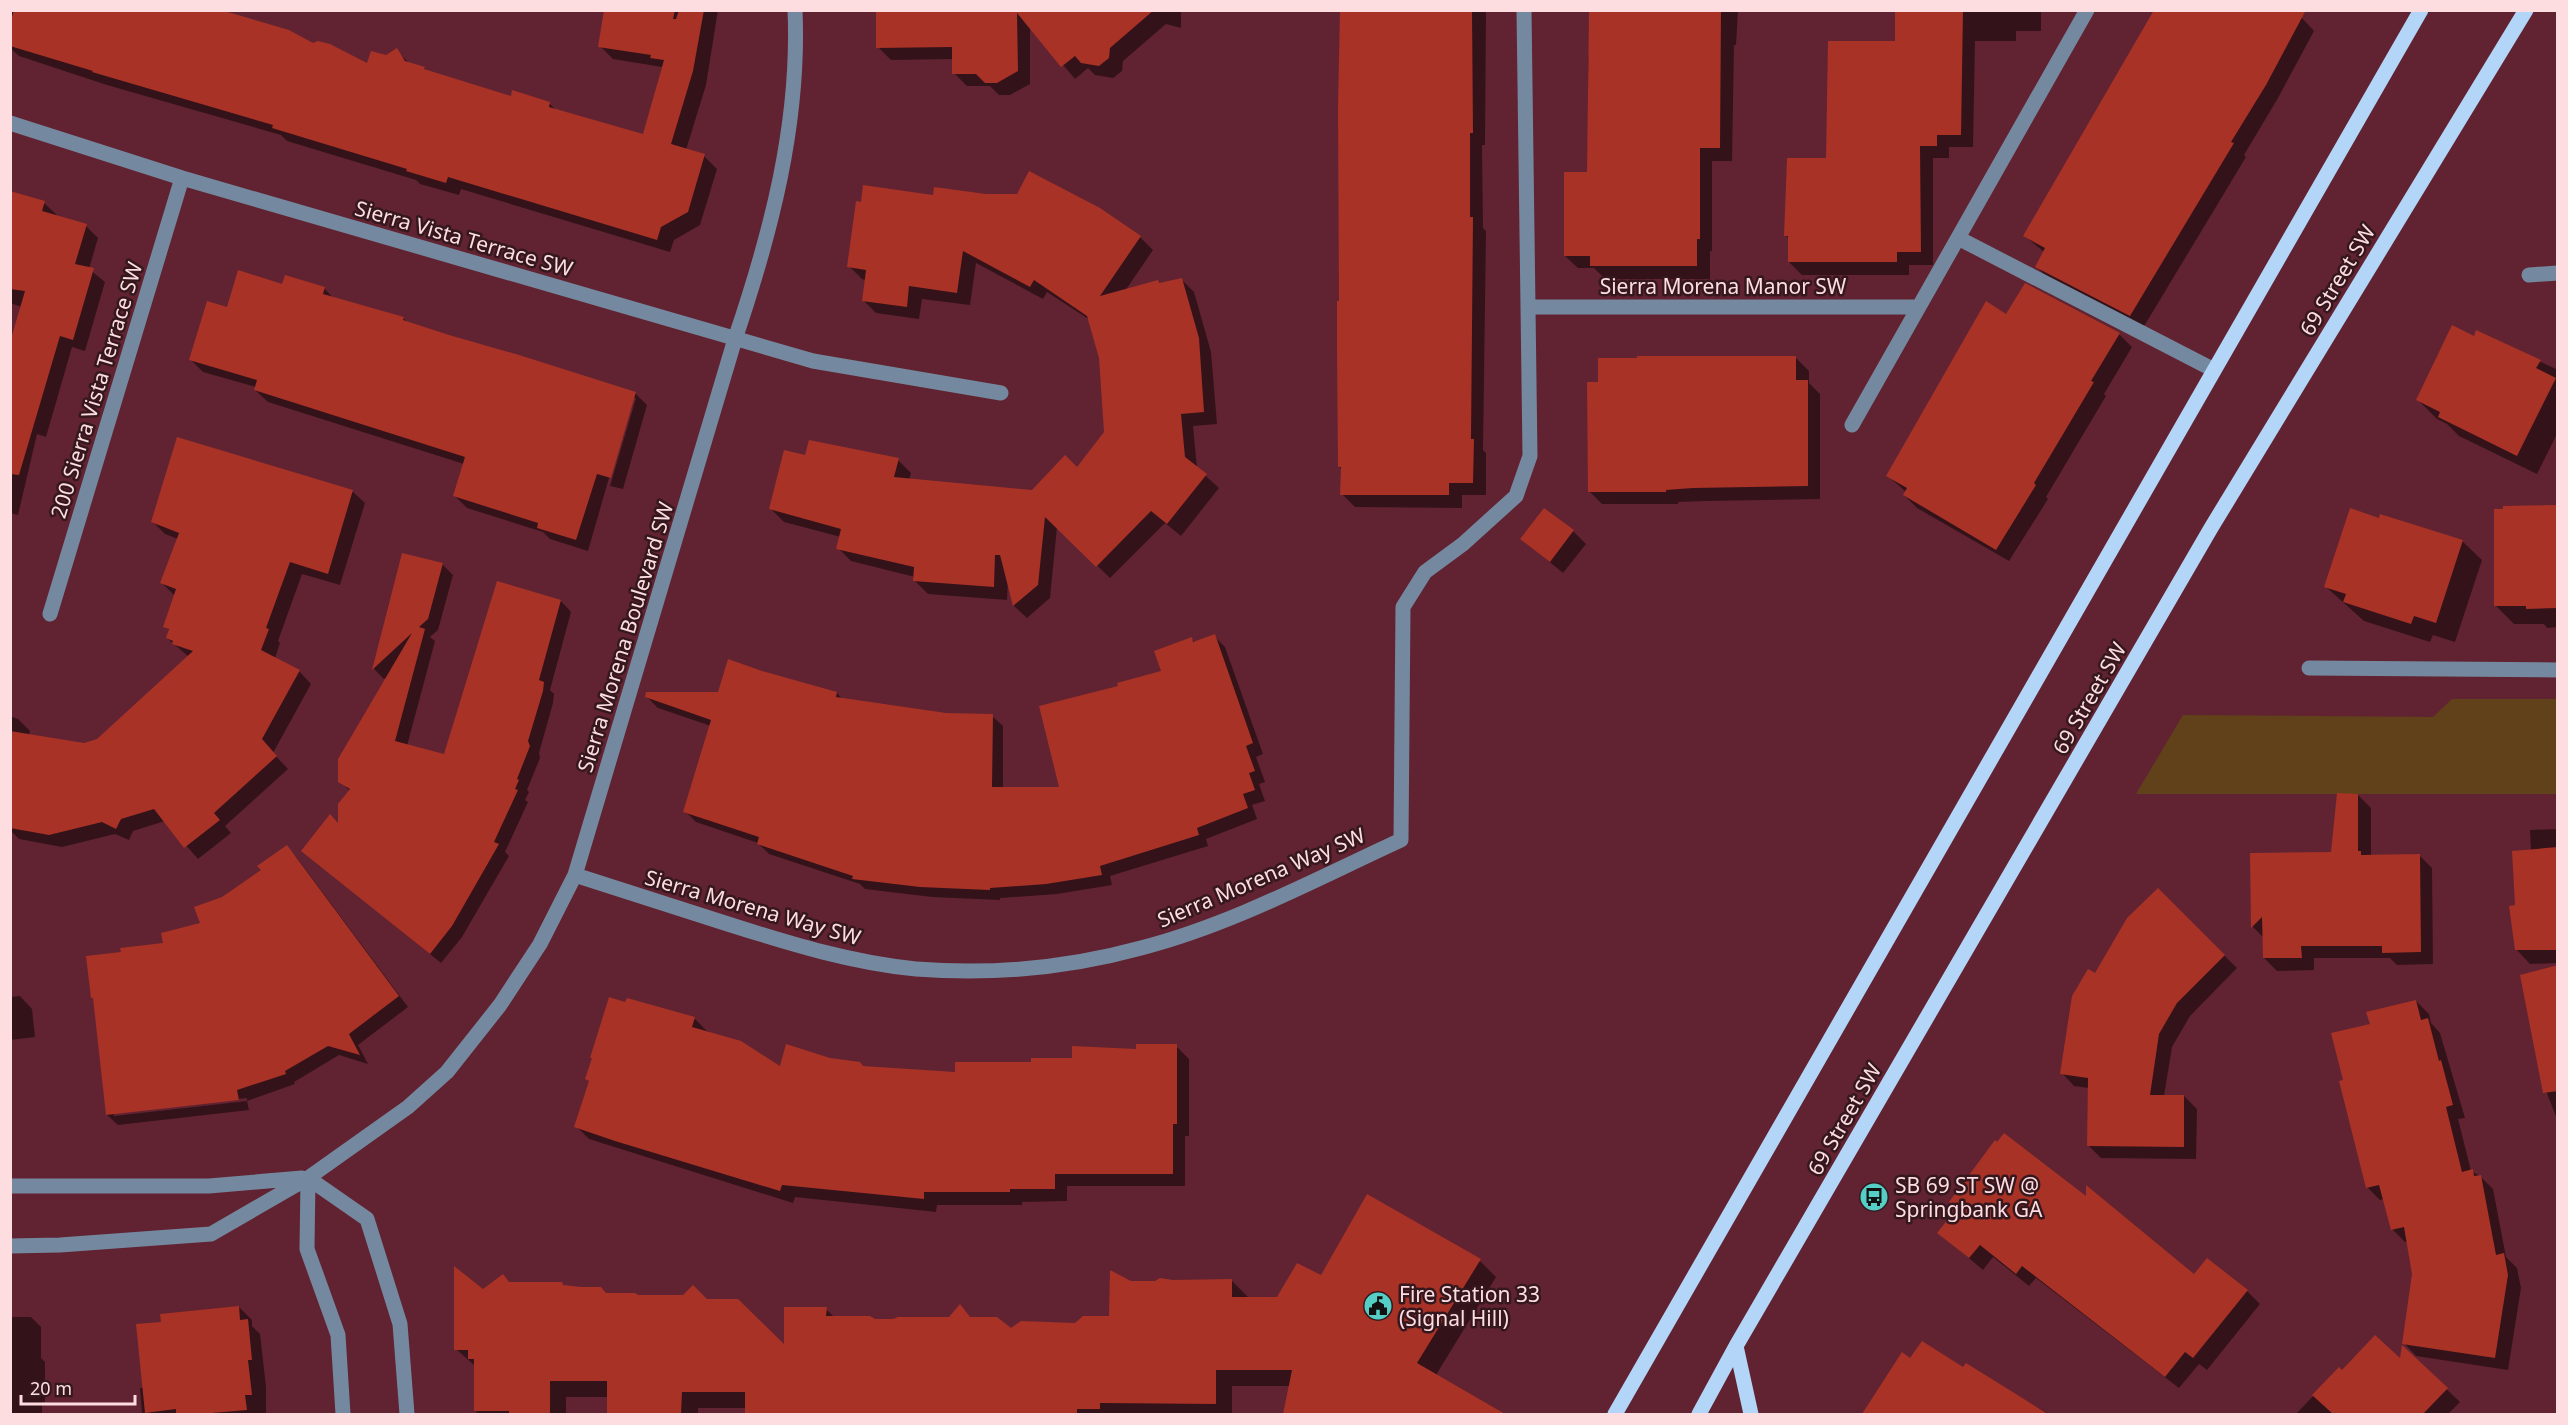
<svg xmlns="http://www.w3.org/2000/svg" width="2568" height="1425" font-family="'Noto Sans',sans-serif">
	<rect width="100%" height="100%" fill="#612331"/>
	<path fill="#604119" d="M2452,699H2557V794H2136L2183,715L2433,717Z"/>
	<path fill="#0007" fill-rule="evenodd" d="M10,10H226L231,15L368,65L396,50L409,63L424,68L428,72L512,98L513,92L550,104L557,111L644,136L662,67L613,59L600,46L606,10H718L706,85L686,150L704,156L717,169L700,225L674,240L670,252L461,189L459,195L420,184L416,180L287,141L281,135L107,85L19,56L10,48Z
		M878,10H1181V28L1166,24L1123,61L1122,71L1113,78L1095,75L1088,68L1075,79L1030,26V84L1010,95H999L990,86H967L954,73V59L891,60L878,47Z
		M1341,10H1486L1485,145H1482L1483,228L1486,231L1483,450L1486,453V495H1462V508L1355,507L1342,494V469L1339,467Z
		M1591,10H1738L1736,45H1734L1732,161H1712V251H1710V279H1605L1594,268H1578L1565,256L1589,173L1588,57H1591Z
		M1895,10H2041V31H2016V41H1975L1973,147H1949V158H1933V265H1909V275H1802L1789,262V239L1786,236L1895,43Z
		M2302,18L2314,31L2278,98L2244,155L2246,157L2143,328L2050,280L2037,267L2044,252L2025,236Z
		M10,193L44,203L57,215L56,217L86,226L98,238L89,269L105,282L85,351L72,347L46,437L37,434L18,515L10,513V348L22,307L10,303Z
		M934,197L1099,209L1140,237L1153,250L1125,291L1181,279L1194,292L1211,352L1217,424L1193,426L1197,468L1219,488L1181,536L1165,523L1110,578L1057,527L1050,598L1027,618L1014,606L1008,580L1007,600L928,594L915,581V577L851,561L838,548L841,537L784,522L771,509L806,457L898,460L911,473L909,480L1032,491L1077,469L1105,433L1100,357L1090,320L1047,292L1043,299L976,263L970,305L922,299L919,319L876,313L863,300L866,280L862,279L849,266Z
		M286,277L325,289L334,299L403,318L408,323L635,393L647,405L623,489L610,486L636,398H632L588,551L550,539L543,532L467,508L455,496L464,464L268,402L255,390L256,387L203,372L191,360L228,309L283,285Z
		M2006,316L2119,334L2132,347L2104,394L2106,396L2046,497L2048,499L2009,561L1917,508L1904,495L1906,492L1888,476Z
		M2477,332L2558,370V432L2537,474L2459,436L2447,424L2437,419L2417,399L2475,338Z
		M1796,358L1809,371V383L1820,394V499L1706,501L1678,502V504H1602L1589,491Z
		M352,491L365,503L340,585L302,574L278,641L280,643L275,658L299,671L311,684L273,753L288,769L225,826L231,833L198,859L165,821L133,831L129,840L115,834L62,847L19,839L10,830V716L18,719L30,731L29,735L84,745L98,740L189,657L167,638L170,631L165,626L175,596L162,583L178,539L165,534L153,522Z
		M2556,506L2558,627L2547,628L2544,624H2514L2495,605Z
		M2380,520L2462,541L2482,560L2455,642L2433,635L2430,642L2364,621L2326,587Z
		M1573,531L1586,544L1563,573L1522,539Z
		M403,555L442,564L453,575L438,630L430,637L435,641L407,746L445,756L498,583L561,601L571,612L550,690L554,694L553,703L539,753L540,758L527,790L529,792L525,800L528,802L505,852L509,856L462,937L441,963L303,851L340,826L350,791L340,781L389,676L384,679L374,669Z
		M1214,636L1225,647L1263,754L1256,757L1265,782L1259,784L1265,801L1252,805L1257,819L1206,839L1208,846L1110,876L1112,885L1057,894L1000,898V900L932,897L865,889L860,884L769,854L758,843L696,822L685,811L711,726L658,708L647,697L719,694L762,673L837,693L843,700L946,715L992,716L1003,726V789H1061L1120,687L1163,672L1191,639L1196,643Z
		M2358,795L2371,808V856L2419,855L2432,868L2433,964L2397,965L2390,958H2314V970L2277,971L2264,958V938L2253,927L2251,855L2332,853Z
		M2558,829V963L2530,964L2517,950V906L2531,851L2530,830Z
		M287,847L297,858L408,1007L358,1045L368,1064L339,1055L294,1082L295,1084L247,1101L249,1110L118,1125L107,1115L122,953L165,944L202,924L223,898L263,871ZM247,1098V1101L114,1116V1113Z
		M2158,890L2237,968L2190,1016L2172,1047L2164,1096H2184L2197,1109L2196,1159L2101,1158L2088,1145L2089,1088L2074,1086L2062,1073L2096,975Z
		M2558,967V1122L2542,1080Z
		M20,996L32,1009L35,1037L10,1040V997Z
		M2416,1001L2429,1014L2431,1023L2440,1033L2465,1118L2458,1119L2471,1171L2480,1176L2493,1189L2506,1257L2517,1268L2521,1288L2508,1370L2416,1356L2404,1343L2414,1274L2408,1241L2405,1242L2392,1229L2384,1199L2380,1200L2367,1187L2345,1081L2372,1025Z
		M694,1018L707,1031L781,1068H864L956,1074L1176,1046L1189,1059V1136H1185V1186H1067V1201L1022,1202V1205H937L936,1212L795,1197L793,1203L589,1139L576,1126L590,1082L587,1079Z
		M2088,1200L2195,1276L2247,1291L2260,1304L2207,1370L2199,1364L2179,1388L2036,1278L2029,1286L1993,1257L1983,1270L1939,1233Z
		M1480,1261L1496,1277L1436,1375L1489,1414H1285L1290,1386H1232V1414H746V1408H698V1414H609V1397H566V1414H479L475,1411V1366L456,1349L483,1290L509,1283L564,1286L606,1294L707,1300L786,1348L826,1309L835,1318L874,1321L971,1318L1010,1330L1076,1324L1111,1318L1130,1283L1231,1280L1248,1297L1278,1298L1322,1277Z
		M239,1307L252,1320V1326L260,1334L266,1387V1414H142L140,1388H144L163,1324Z
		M10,1317H31L41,1327V1358L45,1362V1402H42V1414H10Z
		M2403,1348L2460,1402L2448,1414H2296L2339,1369L2342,1372L2401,1361Z
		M1902,1354L1911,1360L1964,1369L1966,1365L2049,1414H1865Z"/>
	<path fill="#a83226" d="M14,10H221L289,30L313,43L318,41L330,44L367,63L371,51L386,55L397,48L405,61L425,67L424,69L511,96L512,90L550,102L549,107L643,134L664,60L650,58L651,55L598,47L604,10H675L673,19H676L679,10H704L693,71L671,144L705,154L688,212L661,227L657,240L448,177L446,183L406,171L407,169L272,128L273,125L92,72L93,71L10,46V23Z
		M876,10H1154L1110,48L1109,58L1099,66L1081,63L1075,56L1061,67L1017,13L1018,71L997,83H985L976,74H952V47L876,48Z
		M1340,10H1472L1473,133H1470V217H1473L1471,439H1474L1473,483H1449V495H1340L1341,467H1338L1337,350V301H1339L1338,107Z
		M1589,10H1721L1720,148H1700V239H1697V266H1590V256H1564V172H1587Z
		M1895,10H1963L1961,135H1937V146H1920L1921,252H1897V262H1788V236H1784L1787,158H1826L1828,41H1895Z
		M2154,10H2306L2266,85L2231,142L2234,143L2130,316L2035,267L2045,248L2023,236Z
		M1029,171L1100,208L1141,236L1100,296L1158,280L1159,283L1182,278L1199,338L1204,412L1181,414L1185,457L1207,474L1167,524L1151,511L1096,567L1045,517L1038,585L1013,606L1000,555H995L994,587L913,581L914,567L836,549L841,529L769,509L784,450L805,455L809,440L899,458L894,477L1032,490L1065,455L1077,467L1104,432L1099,358L1087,316L1034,280L1030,287L963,251L957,293L909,286L907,307L862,301L866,270L847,267L856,201L861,202L863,185L933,195L934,187L986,194H1017Z
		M10,191L45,201L42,211L87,224L75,264L94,268L73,340L60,336L19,475L10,474V342L25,291L10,289Z
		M238,270L282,284L285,275L325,287L323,294L404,317L403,320L449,335L519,355L636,392L611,478L597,474L576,540L537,528L538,523L453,496L465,457L254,390L257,380L189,360L207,301L227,307Z
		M2025,283L2120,333L2091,381L2094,382L2034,483L2036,485L1996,550L1903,495L1907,488L1886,476L1986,301L2006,314Z
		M2452,325L2474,336L2476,330L2541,360L2536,368L2556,378L2517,456L2438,417L2440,412L2416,400Z
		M1637,356H1796V380H1808V486L1693,488L1666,490V492H1588L1587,382H1598V358H1637Z
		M177,437L353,490L328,574L290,562L266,628L269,629L261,650L300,670L262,739L277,756L214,813L220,820L184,848L154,809L121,819L116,829L102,822L49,835L10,828V731L84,743L97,739L193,651L172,644L173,641L166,638L169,629L163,627L176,589L160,583L179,533L151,522Z
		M2557,505L2558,608L2526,609V606H2494V509H2503V506Z
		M1544,508L1574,530L1550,562L1520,539Z
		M2350,508L2379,518L2380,514L2463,540L2436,623L2414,616L2411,624L2343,602L2346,594L2324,587Z
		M402,553L443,563L428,619L419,627L425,629L395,741L444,754L497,581L561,600L539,680L544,682L543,691L528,741L530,746L517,779L519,780L515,789L518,790L494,842L499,844L452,926L430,954L301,851L330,814L338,823V804L350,789L338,782V759L412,633L372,670Z
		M1215,634L1253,743L1246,746L1255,771L1249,773L1255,790L1243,794L1248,808L1197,828L1199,835L1100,866L1102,875L1046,884L990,888V890L920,887L852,879L853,876L757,844L759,837L683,812L711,720L645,697L646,692H718L728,659L762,671L837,692L836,697L946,713L993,714L992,787H1059L1039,706L1118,686L1117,683L1161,671L1154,651L1192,637L1193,642Z
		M2337,793L2358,794V851H2361V855L2420,854L2421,952L2382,953V946H2301L2302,958H2263L2262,917L2251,928L2250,853L2331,852Z
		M287,845L399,996L349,1034L360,1055L328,1046L285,1071L286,1074L237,1090L239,1100L106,1115L93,998H91L86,956L121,952L120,948L163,943L161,933L200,923L194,907L222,897L261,870L257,866Z
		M2558,847V950H2515L2509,906L2515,905L2512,851Z
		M2158,888L2225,955L2177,1003L2159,1034L2150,1095H2184V1147L2087,1146L2088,1078L2060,1074L2072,996L2088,969L2095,973L2127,918Z
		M2558,965V1091L2543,1093L2520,975Z
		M609,997L625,1002L627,998L695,1017L692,1027L741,1041L780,1066L786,1044L830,1058L860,1062L863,1066L955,1072V1062H1031V1058H1072V1046L1136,1049V1044H1177V1124H1173V1174H1055V1189H1010V1192H924V1199L782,1185L780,1191L615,1141L574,1127L589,1081L585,1079L592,1058H590Z
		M2416,1000L2421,1020L2428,1018L2439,1061L2441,1060L2453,1105L2446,1107L2462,1172L2473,1169L2474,1176L2481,1175L2496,1255L2504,1253L2508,1275L2495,1358L2402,1344L2412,1274L2404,1227L2391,1230L2379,1185L2366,1188L2339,1081L2343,1080L2331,1033L2370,1024L2366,1012Z
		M2004,1133L2086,1196V1185L2194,1274L2207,1258L2248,1290L2193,1358L2185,1352L2165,1377L2022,1266L2016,1274L1980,1245L1969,1258L1937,1233L1957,1208L1949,1202L1995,1140L1997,1142Z
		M1367,1194L1481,1259L1417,1363L1505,1414H1283L1292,1370H1216V1404L1100,1403V1409H1077V1414H745V1392H682L681,1414H607V1381H550V1414H509V1411H474V1359H468V1350H454V1266L483,1289L503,1274L509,1282H562L563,1285L581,1287H601L606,1293H635L638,1295H683L693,1285L707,1299H738L784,1344V1307H827L826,1316H870L875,1319H893L898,1317H949L960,1304L970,1317H997L1011,1328L1021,1321L1075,1323L1083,1316H1109L1110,1270L1131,1281H1155L1160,1278L1173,1280L1232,1279V1297H1277L1297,1263L1321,1275Z
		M239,1306L240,1320L248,1319L252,1360H248L252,1395H245L247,1410L200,1414H176V1409L145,1413L136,1324L161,1322L160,1314Z
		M2375,1335L2400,1358L2402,1345L2448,1388L2423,1414H2333L2312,1395L2339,1367L2342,1370Z
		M1922,1341L1963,1367L1966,1363L2048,1414H1862L1902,1352L1910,1358Z"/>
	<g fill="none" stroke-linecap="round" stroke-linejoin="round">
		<path stroke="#74899f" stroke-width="15" d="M10,123L182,178L813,361L1001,393
			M1958,238L2214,370
			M2529,275L2558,273
			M1528,307H1918
			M1852,425L2087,10
			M50,614L182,178
			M2309,668L2558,670
			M575,875C627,892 679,908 731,925C791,944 853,963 916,969C992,975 1068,968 1141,948C1231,925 1316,879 1401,840L1403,607L1425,572L1463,544L1516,496L1530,456L1524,10
			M308,1178L367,1219L400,1324L407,1414
			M308,1178L307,1249L338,1335L343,1414
			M10,1186H209L302,1178
			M10,1246L60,1245L211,1234L308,1178L408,1107L447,1072L500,1005L540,944L575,875L735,339C771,233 800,123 795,10"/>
		<path stroke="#b2d5f8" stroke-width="15" d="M1736,1346L1751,1414
			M1615,1414L2421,10
			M1699,1414L1736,1346L2211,528L2526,10"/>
	</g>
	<defs>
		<g id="bus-disc" transform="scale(1.5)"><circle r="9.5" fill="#55cec6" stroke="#35181e"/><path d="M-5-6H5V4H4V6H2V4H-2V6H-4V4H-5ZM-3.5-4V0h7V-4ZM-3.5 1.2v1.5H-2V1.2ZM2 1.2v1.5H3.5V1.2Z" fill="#111"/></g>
		<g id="civic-disc" transform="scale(1.5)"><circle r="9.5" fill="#55cec6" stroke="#35181e"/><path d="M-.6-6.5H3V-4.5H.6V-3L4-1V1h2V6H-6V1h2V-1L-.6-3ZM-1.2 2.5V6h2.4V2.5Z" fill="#111"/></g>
	</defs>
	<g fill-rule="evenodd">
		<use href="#bus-disc" x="1874" y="1197"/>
		<use href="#civic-disc" x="1378" y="1306"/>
	</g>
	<g text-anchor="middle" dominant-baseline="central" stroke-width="5" stroke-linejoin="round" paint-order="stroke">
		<g font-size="21" fill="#fedde1" stroke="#35181e">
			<text transform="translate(464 238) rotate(16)">Sierra Vista Terrace SW</text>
			<text transform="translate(2337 280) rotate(-59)">69 Street SW</text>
			<text x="1723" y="286">Sierra Morena Manor SW</text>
			<text transform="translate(96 390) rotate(-73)">200 Sierra Vista Terrace SW</text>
			<text transform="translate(625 637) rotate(-73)">Sierra Morena Boulevard SW</text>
			<text transform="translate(2089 698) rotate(-60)">69 Street SW</text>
			<text transform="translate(1261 877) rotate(-23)">Sierra Morena Way SW</text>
			<text transform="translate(753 907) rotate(16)">Sierra Morena Way SW</text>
			<text transform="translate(1844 1119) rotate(-60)">69 Street SW</text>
		</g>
		<g font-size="21" fill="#fedde1" stroke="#35181e" text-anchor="start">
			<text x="1895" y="1185">SB 69 ST SW @<tspan x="1895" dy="24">Springbank GA</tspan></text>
			<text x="1399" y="1294">Fire Station 33<tspan x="1399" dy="24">(Signal Hill)</tspan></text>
		</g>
	</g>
	<rect width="2568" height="1425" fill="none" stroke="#fedde1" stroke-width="24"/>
	<path d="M21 1395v9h114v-9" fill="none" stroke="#fedde1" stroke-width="3"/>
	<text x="30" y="1395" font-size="18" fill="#fedde1" stroke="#35181e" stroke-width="4.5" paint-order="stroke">20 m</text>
</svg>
